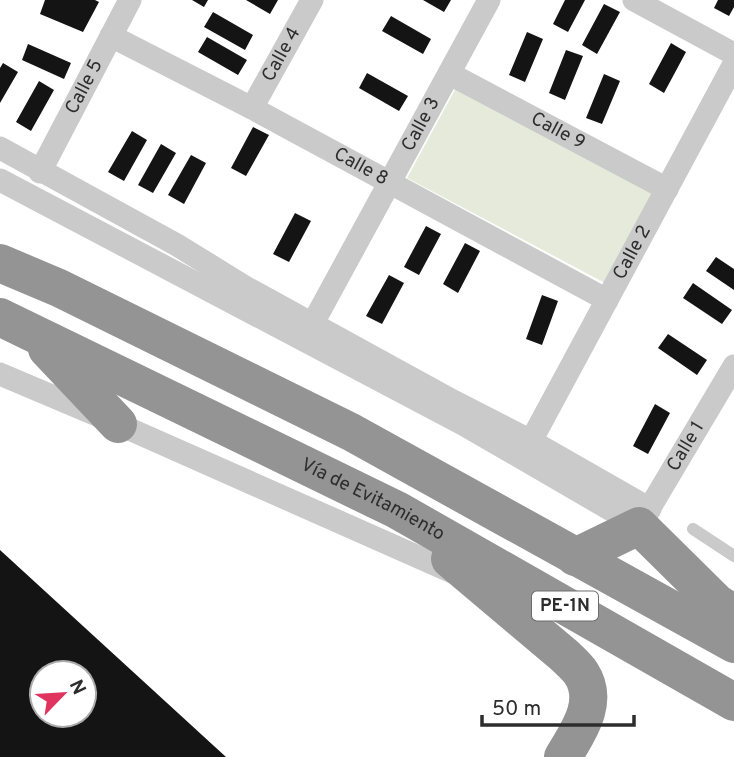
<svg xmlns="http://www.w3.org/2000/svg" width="734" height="757" font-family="Overpass,sans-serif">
	<rect width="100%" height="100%" fill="#fff"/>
	<path fill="#e6eada" d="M457,86L655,189L605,283L407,178Z"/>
	<path fill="#141414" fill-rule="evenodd" d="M45,0H95L99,2L83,32L40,14Z
		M192,0H208L204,7Z
		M246,0H278L270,14Z
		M423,0H451L444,12Z
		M565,0H585L568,32L553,24Z
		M718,0H734V7L729,16L714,8Z
		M604,4L620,12L597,54L582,45Z
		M213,12L253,35L245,50L204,27Z
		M391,16L431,39L423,54L382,31Z
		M527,32L543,39L525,82L509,75Z
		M207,37L247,60L238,75L198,52Z
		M671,43L686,52L664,93L649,84Z
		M28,44L71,63L64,79L22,60Z
		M566,50L583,56L565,100L549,93Z
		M3,63L18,72L0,103V68Z
		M367,73L408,96L399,111L359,88Z
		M604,74L620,81L602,124L586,118Z
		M39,81L54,90L31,131L16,122Z
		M253,127L269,135L246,176L231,168Z
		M132,131L147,140L124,181L108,172Z
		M161,144L176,153L153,193L138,185Z
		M191,155L206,163L184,204L168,195Z
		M295,213L311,221L289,262L273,254Z
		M426,226L441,234L419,275L404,267Z
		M465,243L480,251L458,293L443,284Z
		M716,257L734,269V290L706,271Z
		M389,275L404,283L382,324L366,316Z
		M693,283L732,310L722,324L683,298Z
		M542,295L558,301L542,345L526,339Z
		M668,334L707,360L697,375L658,348Z
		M655,404L670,413L648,454L633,446Z
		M0,550L226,757H0ZM42,673H84V715H42Z"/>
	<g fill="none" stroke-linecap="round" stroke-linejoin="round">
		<path stroke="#cacaca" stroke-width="12" d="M693,529L734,556"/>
		<g stroke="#cacaca" stroke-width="23">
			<path d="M634,0L734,54"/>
			<path id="s1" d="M111,36L252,108L607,300"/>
			<path id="s2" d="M450,74L667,189"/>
			<path id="s3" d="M252,108L312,0"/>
			<path d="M0,148L177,245L245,287L453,401L531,441L650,509"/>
			<path id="s4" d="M40,172L130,0"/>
			<path id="s5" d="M0,180L463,424L639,526L734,366"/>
			<path id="s6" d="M313,323L489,0"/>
			<path d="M0,374L118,424L459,575"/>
			<path id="s7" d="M531,441L734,64"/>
		</g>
		<g stroke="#949494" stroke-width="38">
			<path d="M0,263L59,288L351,432L734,644"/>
			<path id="s8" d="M0,317L397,510L734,702"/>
			<path d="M47,349L118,424"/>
			<path d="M575,557L639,526L717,603L734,614"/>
			<path d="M450,559L565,656C570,661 577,667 581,673C600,702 578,732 563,757"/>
		</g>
	</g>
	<g text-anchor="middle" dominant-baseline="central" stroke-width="7" stroke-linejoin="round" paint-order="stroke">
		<rect fill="#fff" stroke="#6c6c6c" stroke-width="2" x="532" y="591.5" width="66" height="29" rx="5"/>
		<g font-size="18" font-weight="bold" fill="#2d2d2d">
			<text x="565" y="606">PE-1N</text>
		</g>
		<g font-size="19" fill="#2d2d2d" stroke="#fff">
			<text stroke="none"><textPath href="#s3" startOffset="61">Calle 4</textPath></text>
			<text stroke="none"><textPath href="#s4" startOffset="96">Calle 5</textPath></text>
			<text stroke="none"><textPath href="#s6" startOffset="226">Calle 3</textPath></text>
			<text stroke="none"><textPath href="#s2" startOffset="122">Calle 9</textPath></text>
			<text stroke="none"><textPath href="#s1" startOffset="282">Calle 8</textPath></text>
			<text stroke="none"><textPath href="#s7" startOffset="214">Calle 2</textPath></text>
			<text stroke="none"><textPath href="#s5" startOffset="819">Calle 1</textPath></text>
			<text stroke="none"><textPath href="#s8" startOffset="415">Vía de Evitamiento</textPath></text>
		</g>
	</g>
	<g transform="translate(63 694) rotate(65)"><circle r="33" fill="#ffffff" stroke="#ababab" stroke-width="2"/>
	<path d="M0-5L12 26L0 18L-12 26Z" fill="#e0335e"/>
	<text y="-10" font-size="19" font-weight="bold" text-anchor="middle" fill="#2d2d2d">N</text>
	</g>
	<path d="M482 715v10h152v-10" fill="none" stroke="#2d2d2d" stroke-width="3.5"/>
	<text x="492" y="715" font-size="21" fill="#2d2d2d" stroke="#ffffff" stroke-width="5" paint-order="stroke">50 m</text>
</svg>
